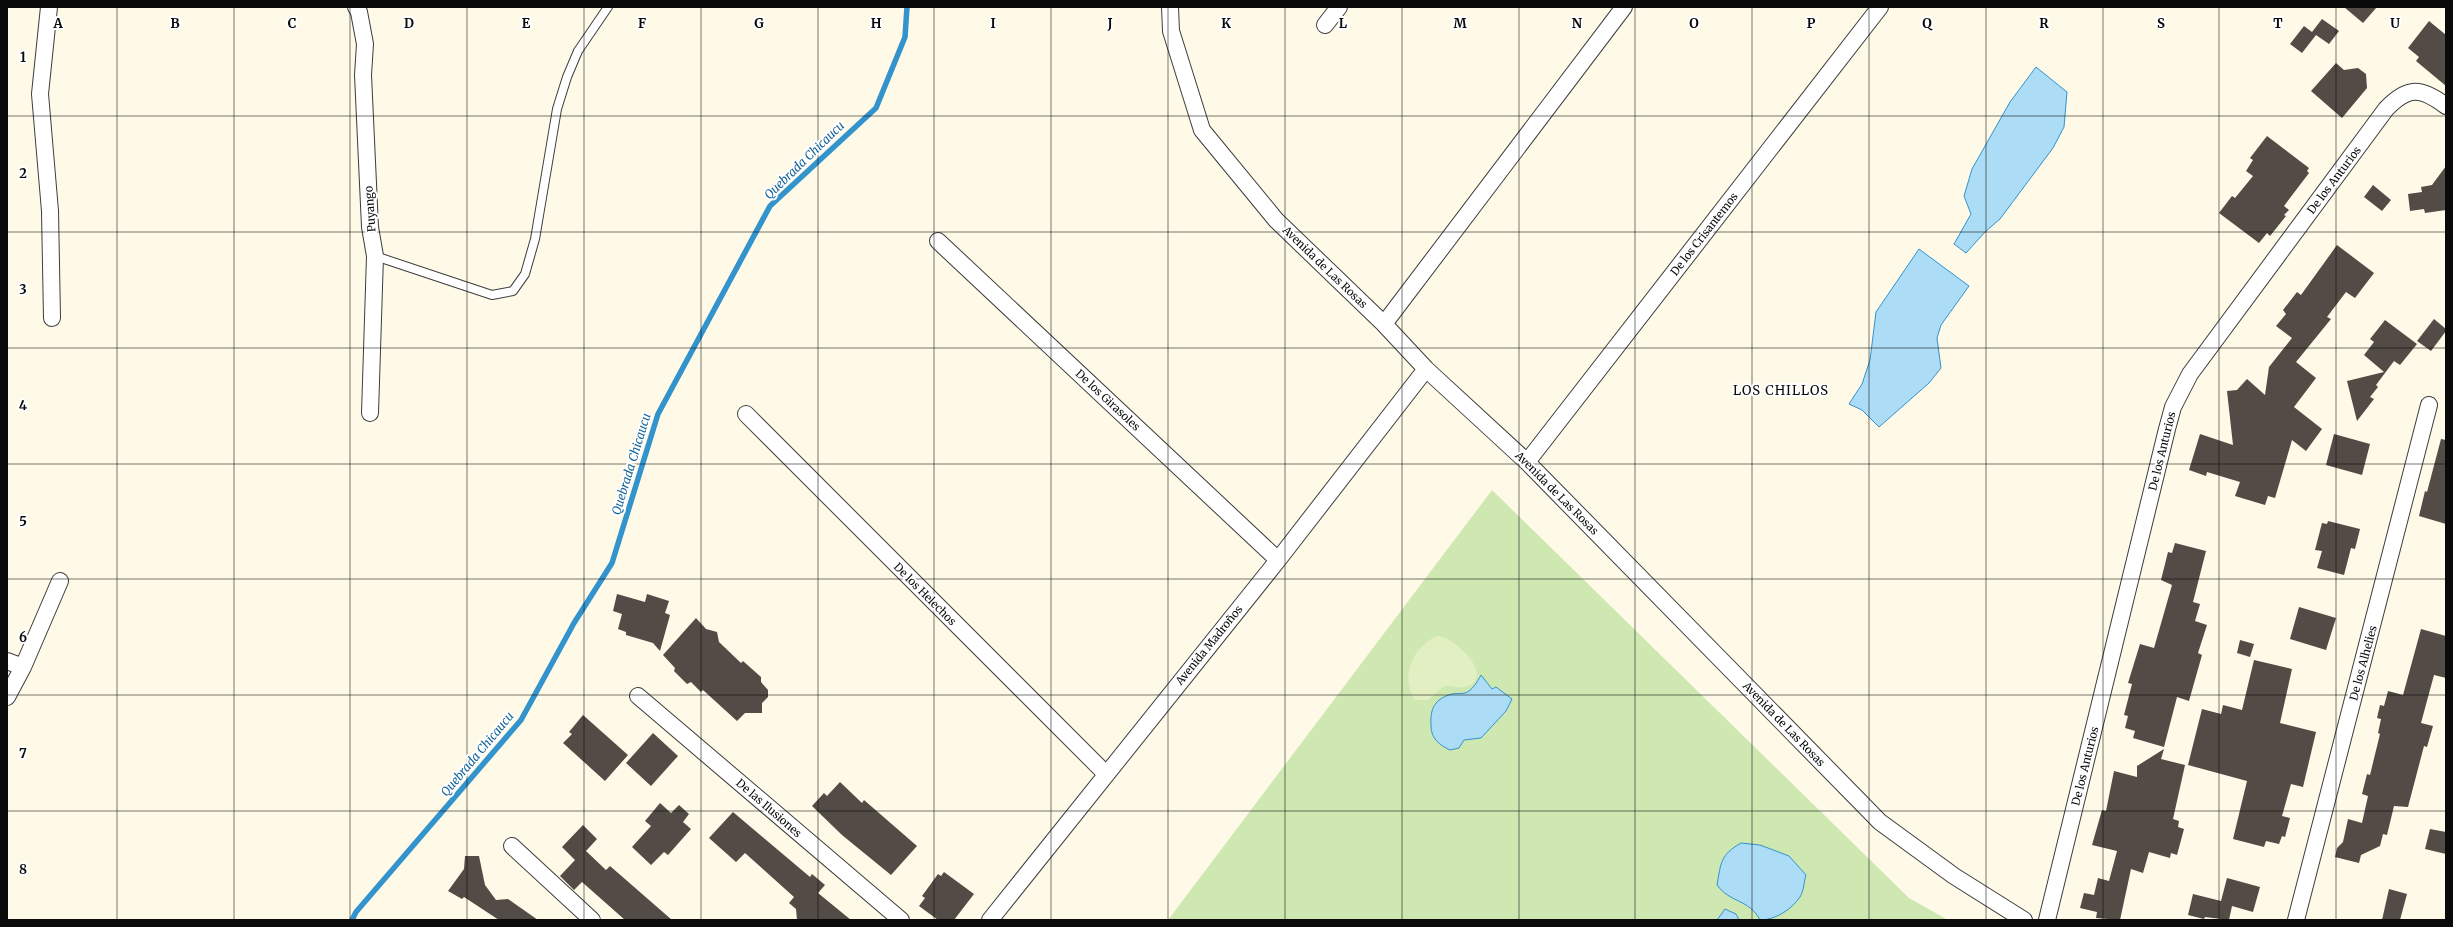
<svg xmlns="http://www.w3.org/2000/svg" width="2453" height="927" font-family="Merriweather,serif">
	<rect width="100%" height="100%" fill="#fffae7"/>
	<path fill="#cfe8b2" d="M1492,490L1909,898L1948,920H1168Z"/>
	<path fill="#e1efc3" d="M1437,636C1454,636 1498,678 1465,687C1459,689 1451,685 1444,686L1428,700H1415C1400,677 1412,647 1437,636Z"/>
	<path fill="#acdcf6" stroke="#3293cd" d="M2036,67L2067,92L2064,127L2053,148L2000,219L1985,232L1966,253L1954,244L1971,214L1964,196L1972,169L2010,102Z
		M1919,249L1969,286L1941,325L1937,338L1941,368L1929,383L1879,427L1862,410L1849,404L1862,384L1870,360L1876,312Z
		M1481,675L1492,689L1496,687L1512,699L1506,711L1481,738L1464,740L1459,748L1450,750C1439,745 1431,738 1431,726C1430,709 1434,699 1452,694C1456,693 1461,694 1465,693C1472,691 1477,682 1481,675Z
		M1741,843L1760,845L1789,856L1806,875C1804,881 1804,891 1800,897C1791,910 1775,920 1760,920C1749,899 1730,903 1717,885C1721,863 1720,855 1741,843Z
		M1725,909L1736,914L1739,920H1717Z"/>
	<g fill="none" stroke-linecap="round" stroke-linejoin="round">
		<path stroke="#3293cd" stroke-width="5.5" d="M352,920L356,912L521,720L574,623L612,563L658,414L770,206L876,108L905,37L907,7"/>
	</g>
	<path fill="#524b46" d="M2344,7H2377L2363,23Z
		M2322,19L2339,31L2329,44L2316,35L2302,53L2290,44L2304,26L2312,32Z
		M2429,21L2446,35V86L2416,61L2419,57L2408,48Z
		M2336,63L2344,70L2358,68L2366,74L2367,88L2342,118L2311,91Z
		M2267,136L2309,168L2307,171L2309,173L2284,206L2289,210L2284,215L2286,216L2270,236L2267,233L2259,243L2219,213L2232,196L2235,198L2253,176L2246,171L2253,160L2250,158Z
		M2446,166V210L2425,213L2424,209L2410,211L2408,194L2422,192L2421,187L2432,185Z
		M2373,185L2391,200L2382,211L2364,197Z
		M2337,245L2374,273L2355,298L2346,292L2327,317L2331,319L2296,362L2316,378L2294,407L2322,429L2306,451L2292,440L2275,498L2268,496L2265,505L2235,496L2240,482L2207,472L2206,476L2189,470L2200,434L2233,445L2227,391L2237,390L2247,379L2265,395L2269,367L2292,338L2276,326L2286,314L2283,310L2297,292L2301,295Z
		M2434,319L2446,329V331L2431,351L2417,341Z
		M2385,320L2417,344L2400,365L2394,361L2376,385L2378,387L2370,397L2374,399L2357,421L2347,381L2384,372L2364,355L2374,342L2370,339Z
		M2334,434L2370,444L2362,475L2326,465Z
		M2441,439L2446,440V524L2419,516L2425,491L2427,492Z
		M2328,521L2360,529L2355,549L2351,548L2344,575L2317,568L2322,551L2315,550L2322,523L2327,524Z
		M2175,543L2206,551L2193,602L2200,604L2195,621L2207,625L2198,653L2202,655L2189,701L2177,697L2164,747L2133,738L2135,731L2125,728L2128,716L2124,715L2132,684L2128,683L2140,644L2154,648L2172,585L2161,580L2168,552L2172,553Z
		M617,594L645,602L647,594L669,601L665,613L670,615L660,651L653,643L626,635V632L618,629L622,614L613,611Z
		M2299,607L2336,618L2326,650L2290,639Z
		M696,618L706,629L717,632L719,642L741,663L743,661L761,677V682L768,690V697L762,703V713H745L737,721L703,690L701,692L691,682L687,684L674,671L675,668L663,655Z
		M2421,629L2446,636V678L2434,675L2421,723L2433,726L2427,747L2424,746L2408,807L2394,806L2387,835L2383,834L2380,846L2361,855L2359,863L2335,857L2337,848L2343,842L2348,819L2362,823L2368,796L2362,794L2367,774L2370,775L2380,734L2378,733L2381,719L2377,718L2380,705L2384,706L2388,691L2403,695Z
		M2240,640L2254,644L2250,657L2237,653Z
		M2254,660L2292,669L2280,723L2316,732L2303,787L2291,784L2282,816L2290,818L2285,837L2282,836L2279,844L2266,841L2264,847L2233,839L2247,781L2188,765L2202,709L2221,714L2223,705L2242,710Z
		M583,715L628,755L605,781L563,743L572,734L569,732Z
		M653,733L678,756L651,786L626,763Z
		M2164,749L2161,759L2185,765L2173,819L2179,821L2178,827L2184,829L2177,855L2171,853L2170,858L2149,852L2143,873L2131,869L2120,920L2096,918L2097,912L2080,908L2084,893L2094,895L2098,878L2109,881L2117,851L2092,845L2102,810L2106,811L2114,771L2137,777V766Z
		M840,782L862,803L864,800L917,846L891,875L842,835L812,806L824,793L827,796Z
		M660,803L671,813L679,805L689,814L683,822L691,829L668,855L664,852L651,865L632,847L651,826L645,821Z
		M733,812L810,877L812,874L825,885L818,893L851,920H797L796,909L789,903L794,897L745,853L736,862L709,838Z
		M583,825L597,839L586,851L606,870L610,866L672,920H625L582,882L574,890L560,876L575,860L562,847Z
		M2430,829L2446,832V854L2425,849Z
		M465,856H479L485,885L496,900L508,899L538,920H499L464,897L462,899L448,891L464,869Z
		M944,872L974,894L954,920H938L919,906L925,898L922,896L938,874L941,876Z
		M2227,878L2260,887L2253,912L2232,906L2229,920L2205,917L2204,919L2188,915L2193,894L2221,901Z
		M2389,889L2407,894L2400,920H2382Z"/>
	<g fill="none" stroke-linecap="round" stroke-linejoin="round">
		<g stroke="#3d3d3d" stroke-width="10">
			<path id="lane" d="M375,256L492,295L513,291L525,274L535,239L557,109L567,77L578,51L608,7"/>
		</g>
		<g stroke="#3d3d3d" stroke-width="18">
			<path id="street" d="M49,7L40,94L50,211L52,318
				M356,7L359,12L365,44L363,75L370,227L375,256L370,413
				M1170,7L1171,31L1202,130L1276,220L1384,324L1426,369L1527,462L1880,822L1954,876L2024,920
				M1325,25L1339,7
				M938,241L1278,560
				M1384,324L1624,7
				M746,414L1105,773
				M1527,462L1880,7
				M7,661L23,667
				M638,696L901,920
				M7,697L23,667L60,581
				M512,846L592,920
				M990,920L1278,560L1426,369
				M2047,920L2167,429L2173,407L2190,374L2386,109C2408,86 2421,87 2446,106
				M2296,920L2429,405"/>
		</g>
		<use href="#lane" stroke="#fff" stroke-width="8"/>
		<use href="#street" stroke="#fff" stroke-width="16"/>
	</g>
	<path fill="none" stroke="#0a0a0a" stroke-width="1" stroke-opacity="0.55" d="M117,7V920M234,7V920M350,7V920M467,7V920M584,7V920M701,7V920M818,7V920M934,7V920M1051,7V920M1168,7V920M1285,7V920M1402,7V920M1519,7V920M1635,7V920M1752,7V920M1869,7V920M1986,7V920M2103,7V920M2219,7V920M2336,7V920M7,116H2446M7,232H2446M7,348H2446M7,464H2446M7,579H2446M7,695H2446M7,811H2446"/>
	<g text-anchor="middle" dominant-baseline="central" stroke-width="4" stroke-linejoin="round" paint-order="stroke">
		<g font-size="11" fill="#0a0a0a" stroke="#fff">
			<text transform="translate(2334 180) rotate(-53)">De los Anturios</text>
			<text transform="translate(370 209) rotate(-94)">Puyango</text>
			<text transform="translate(1704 234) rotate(-52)">De los Crisantemos</text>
			<text transform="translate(1325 267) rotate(44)">Avenida de Las Rosas</text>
			<text transform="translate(1108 400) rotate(43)">De los Girasoles</text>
			<text transform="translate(2162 451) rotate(-76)">De los Anturios</text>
			<text transform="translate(1557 493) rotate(45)">Avenida de Las Rosas</text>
			<text transform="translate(925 594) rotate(45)">De los Helechos</text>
			<text transform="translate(1209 645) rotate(-51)">Avenida Madroños</text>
			<text transform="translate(2363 663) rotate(-75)">De los Alhelies</text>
			<text transform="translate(1784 724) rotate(46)">Avenida de Las Rosas</text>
			<text transform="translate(2085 766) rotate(-76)">De los Anturios</text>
			<text transform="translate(769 808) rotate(41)">De las Ilusiones</text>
		</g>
		<g font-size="12" font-style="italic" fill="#14639a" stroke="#fff">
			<text transform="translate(804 160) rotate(-44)">Quebrada Chicaucu</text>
			<text transform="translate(631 464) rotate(-73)">Quebrada Chicaucu</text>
			<text transform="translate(477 754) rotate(-50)">Quebrada Chicaucu</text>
		</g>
		<g font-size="13" letter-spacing="1" fill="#0a0a0a" stroke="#fff">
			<text x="1781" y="390">LOS CHILLOS</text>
		</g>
	</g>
	<g font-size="13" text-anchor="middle" font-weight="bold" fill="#0a0a0a" stroke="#fff" stroke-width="4" stroke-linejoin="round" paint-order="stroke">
		<text x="58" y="28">A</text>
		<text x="175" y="28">B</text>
		<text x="292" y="28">C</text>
		<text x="409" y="28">D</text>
		<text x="526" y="28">E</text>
		<text x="642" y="28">F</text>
		<text x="759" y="28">G</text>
		<text x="876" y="28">H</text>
		<text x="993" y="28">I</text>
		<text x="1110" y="28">J</text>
		<text x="1226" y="28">K</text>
		<text x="1343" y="28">L</text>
		<text x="1460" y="28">M</text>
		<text x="1577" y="28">N</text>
		<text x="1694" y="28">O</text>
		<text x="1811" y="28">P</text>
		<text x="1927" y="28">Q</text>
		<text x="2044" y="28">R</text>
		<text x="2161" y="28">S</text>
		<text x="2278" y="28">T</text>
		<text x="2395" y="28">U</text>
		<text x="23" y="62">1</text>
		<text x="23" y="178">2</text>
		<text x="23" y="294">3</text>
		<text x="23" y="410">4</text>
		<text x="23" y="526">5</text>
		<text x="23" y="642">6</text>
		<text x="23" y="758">7</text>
		<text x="23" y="874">8</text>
	</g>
	<rect width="2453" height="927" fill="none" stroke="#0a0a0a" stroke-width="16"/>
</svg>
